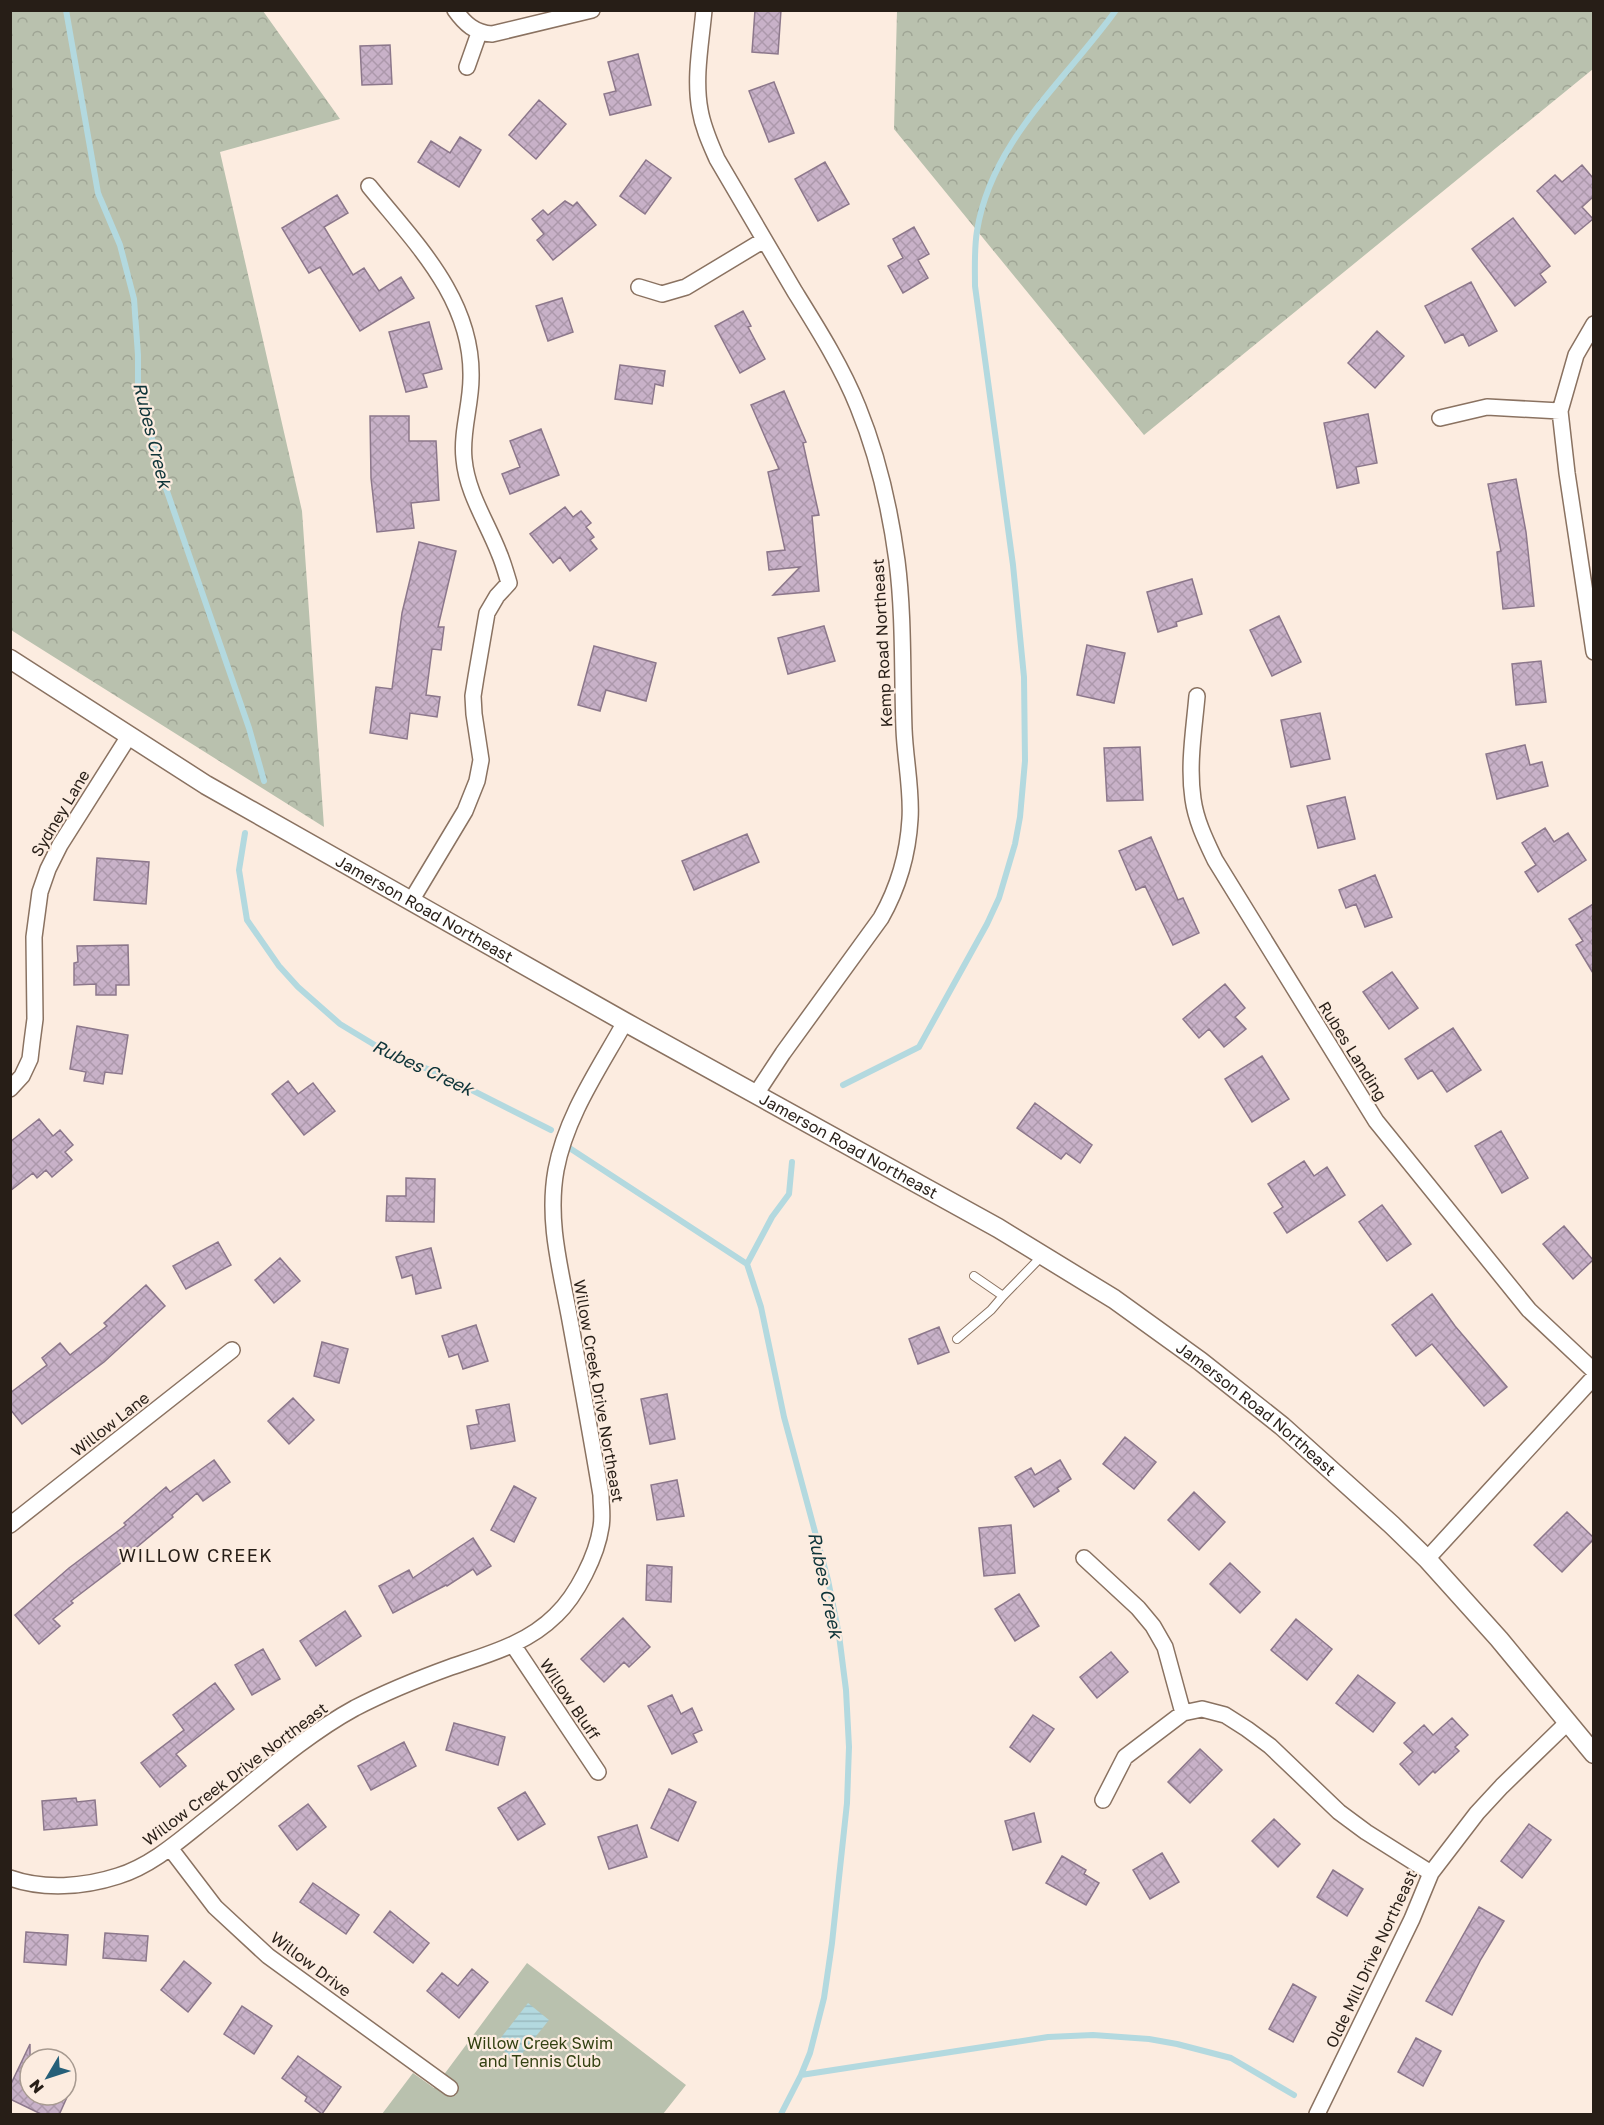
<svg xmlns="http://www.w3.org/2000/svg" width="1604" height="2125" font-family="'Golos Text',sans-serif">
	<defs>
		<pattern id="forest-crowns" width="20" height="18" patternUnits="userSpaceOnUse" patternTransform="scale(1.5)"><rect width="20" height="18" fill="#b9c1ae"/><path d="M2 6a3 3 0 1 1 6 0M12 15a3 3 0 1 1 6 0" fill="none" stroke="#9fa595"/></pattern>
		<pattern id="water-rules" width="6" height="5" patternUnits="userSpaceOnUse" patternTransform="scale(1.5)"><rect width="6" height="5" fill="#b3d9df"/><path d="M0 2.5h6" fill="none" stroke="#9ababf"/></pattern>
		<pattern id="building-cross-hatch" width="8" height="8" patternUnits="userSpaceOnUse" patternTransform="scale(1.5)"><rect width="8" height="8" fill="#c8b1c8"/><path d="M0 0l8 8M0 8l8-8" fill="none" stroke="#ac98ab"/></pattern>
	</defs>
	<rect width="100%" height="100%" fill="#fcece0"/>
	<path fill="#b9c1ae" d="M527,1963L686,2085L663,2114H382L413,2073L434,2088Z"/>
	<path fill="url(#forest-crowns)" d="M10,11H263L340,119L220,152L302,511L324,827L11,630Z
		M897,11H1593V69L1144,435L894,129Z"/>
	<path fill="url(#water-rules)" d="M528,2003L549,2020L516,2061L496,2044Z"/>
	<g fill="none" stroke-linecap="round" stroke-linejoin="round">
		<path stroke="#b3d9df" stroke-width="6" d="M66,10L98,193L120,245L134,299L138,355V383L161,474L249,728L264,781
			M245,833L239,870L247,920L279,966L298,987L340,1024L388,1053L440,1074L551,1130
			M843,1085L919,1047L987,924L999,898L1015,844L1020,817L1025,761L1024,677L1013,565L975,286C975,268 974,249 977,231C991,141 1066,80 1116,10
			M571,1149L747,1264L761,1307L784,1417L828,1580L839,1635L846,1690L849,1747L847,1803L832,1943L824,1998L810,2053L801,2075L781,2114
			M747,1264L772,1217L789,1194L792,1162
			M801,2075L1048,2037L1093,2035L1149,2039L1177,2044L1231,2058L1294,2095"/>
	</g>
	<path fill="url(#building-cross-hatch)" stroke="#8c778b" stroke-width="1.5" d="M755,10H781L778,54L752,52Z
		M390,45L392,84L362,85L360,46Z
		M638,54L651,105L610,115L604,94L616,91L608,62Z
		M774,82L794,133L769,142L749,91Z
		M539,100L566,124L536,159L509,135Z
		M460,137L481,150L459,187L418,162L431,141L450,153Z
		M646,160L671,178L645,214L620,196Z
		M825,162L849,204L818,221L795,179Z
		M1582,165L1593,178V197L1582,207L1593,219L1575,234L1537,191L1555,175L1562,182Z
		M337,195L348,213L324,227L353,275L364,268L379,291L401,277L414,298L360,331L320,267L309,273L282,228Z
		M565,201L573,206L577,202L596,225L553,260L537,240L544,234L532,219L543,210L548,215Z
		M1513,218L1550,266L1540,274L1546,282L1515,306L1472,249Z
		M914,227L929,254L918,260L928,278L903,293L888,266L903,258L893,239Z
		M1471,282L1497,331L1469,346L1463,334L1445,343L1425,306Z
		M562,298L573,332L548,341L536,306Z
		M743,311L751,326L748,327L765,359L740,373L715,326Z
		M429,322L442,369L423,374L427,387L406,392L389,332Z
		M1377,331L1404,356L1375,388L1348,363Z
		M620,365L665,371L663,386L655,384L652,404L615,399Z
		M784,391L806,442L803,443L819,515L812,516L819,591L773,595L800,567L769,570L767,552L785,550L768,472L779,469L751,405Z
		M1368,414L1377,463L1356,467L1359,483L1337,488L1324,423Z
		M370,416H409V441H436L439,500L411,503L414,528L377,532L371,478Z
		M541,429L559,475L510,494L502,474L520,467L510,441Z
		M1516,479L1526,532L1534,606L1503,609L1497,552L1501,551L1488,484Z
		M565,507L573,517L581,511L591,523L586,527L594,537L590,540L597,549L570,571L560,557L553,563L530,534Z
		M419,542L456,551L438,627H444L441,650L432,649L426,695L440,697L437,717L410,713L407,739L370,733L376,687L392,689L402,613Z
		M1192,579L1202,614L1176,622L1177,626L1158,632L1147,592Z
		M1279,616L1301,662L1272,676L1250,630Z
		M824,626L835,661L788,674L778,638Z
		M1087,645L1125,653L1114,703L1077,695Z
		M594,646L656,663L646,701L606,690L600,711L578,705Z
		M1541,661L1546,702L1516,705L1512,664Z
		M1320,713L1330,759L1291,767L1281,720Z
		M1525,745L1530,765L1542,762L1548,786L1497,799L1486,754Z
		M1140,747L1143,800L1107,801L1104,748Z
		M1345,797L1355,839L1318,848L1307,806Z
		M1545,828L1554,842L1568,833L1586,860L1538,892L1525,872L1536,865L1522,843Z
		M747,834L759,862L694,890L682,861Z
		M1151,837L1178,900L1183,898L1199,933L1173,945L1145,886L1136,890L1119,851Z
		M97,858L149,862L146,904L94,900Z
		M1375,875L1392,917L1365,927L1356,904L1346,908L1339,890Z
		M1593,904V973L1576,945L1583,941L1569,919Z
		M128,945L129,985H116V995H96V984L74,985V963L78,962L77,946Z
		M1392,972L1418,1008L1389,1029L1363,992Z
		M1225,984L1245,1008L1235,1017L1246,1029L1224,1047L1209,1029L1199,1038L1183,1019Z
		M77,1026L128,1035L122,1074L105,1072L103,1084L84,1081L86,1072L70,1069Z
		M1453,1028L1481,1070L1447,1092L1432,1070L1418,1079L1405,1059Z
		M1262,1056L1289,1099L1252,1122L1225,1079Z
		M288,1081L298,1094L313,1083L335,1111L304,1135L272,1094Z
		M1035,1103L1092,1145L1080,1163L1066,1153L1061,1159L1017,1128Z
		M39,1119L53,1136L60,1130L73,1145L65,1152L72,1160L52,1177L46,1170L37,1178L33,1173L10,1191V1142Z
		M1501,1131L1528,1178L1502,1193L1475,1146Z
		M1304,1161L1314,1176L1327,1167L1345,1195L1287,1233L1274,1213L1283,1207L1268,1184Z
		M406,1178L435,1179L434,1222L386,1221L387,1196H406Z
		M1382,1205L1411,1244L1387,1261L1359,1222Z
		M1564,1226L1593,1260L1573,1279L1543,1244Z
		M218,1242L231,1265L186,1289L173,1266Z
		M431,1248L441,1288L416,1294L412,1275L402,1278L396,1257Z
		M280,1258L300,1281L274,1303L255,1280Z
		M146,1285L165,1306L104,1362L22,1424L10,1409V1393L47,1365L42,1358L60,1343L70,1355L107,1326L104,1323Z
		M1432,1294L1455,1326L1507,1387L1484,1406L1432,1344L1416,1356L1392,1325Z
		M476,1325L488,1361L463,1369L458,1354L449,1357L442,1336Z
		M939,1327L949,1352L918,1364L909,1339Z
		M322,1342L348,1349L339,1383L314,1376Z
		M667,1394L675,1439L650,1444L641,1399Z
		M293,1398L314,1420L289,1444L268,1421Z
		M509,1404L515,1441L471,1449L467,1426L479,1424L476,1410Z
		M1125,1437L1156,1462L1134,1489L1103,1464Z
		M214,1460L230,1482L203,1501L197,1493L172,1515L173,1517L125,1557L126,1559L71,1601L73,1603L53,1619L60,1626L39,1644L15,1615L69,1568L126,1525L124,1523L166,1487L170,1492Z
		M1060,1460L1071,1479L1057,1488L1059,1491L1034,1507L1015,1477L1031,1468L1035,1475Z
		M677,1480L684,1516L657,1520L651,1485Z
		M514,1486L536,1498L514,1542L491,1530Z
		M1194,1492L1225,1522L1199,1550L1168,1520Z
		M1567,1512L1593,1537V1540L1562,1572L1534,1545Z
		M1011,1525L1015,1573L984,1576L979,1528Z
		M473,1538L491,1566L477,1575L473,1569L447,1586L446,1585L393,1613L379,1586L409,1570L413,1578Z
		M1230,1563L1260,1592L1240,1613L1210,1584Z
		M647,1565L672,1567L671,1602L646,1600Z
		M1019,1594L1039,1626L1015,1641L995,1609Z
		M345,1611L361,1636L316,1666L300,1641Z
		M623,1618L650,1647L629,1667L624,1662L604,1682L581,1659Z
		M1296,1619L1332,1649L1307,1680L1271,1650Z
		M263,1649L280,1679L252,1695L235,1665Z
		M1111,1652L1128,1672L1097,1698L1080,1677Z
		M1358,1675L1395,1703L1373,1732L1336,1703Z
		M215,1683L234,1709L176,1754L186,1766L160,1787L141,1763L184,1730L173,1715Z
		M672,1695L681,1714L692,1708L702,1730L693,1734L697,1742L672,1754L648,1706Z
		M1033,1715L1054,1729L1030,1762L1010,1747Z
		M1452,1718L1468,1735L1455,1747L1459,1751L1435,1773L1433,1771L1419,1785L1400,1764L1413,1752L1404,1743L1424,1725L1433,1735Z
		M454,1723L505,1737L498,1765L446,1750Z
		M404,1742L416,1766L371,1790L358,1766Z
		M1200,1749L1222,1770L1190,1803L1168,1782Z
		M669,1789L696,1802L678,1841L651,1828Z
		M525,1792L545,1824L518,1840L498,1808Z
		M76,1798L77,1802L95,1800L97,1825L44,1830L42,1801Z
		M308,1804L326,1827L297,1850L279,1826Z
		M1034,1813L1041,1842L1013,1850L1005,1821Z
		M1274,1819L1300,1844L1278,1867L1252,1841Z
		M1529,1824L1551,1840L1522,1878L1501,1861Z
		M637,1825L647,1857L609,1869L598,1837Z
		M1162,1853L1179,1882L1150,1899L1133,1870Z
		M1062,1856L1086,1870L1084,1874L1099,1883L1086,1905L1046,1883Z
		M1333,1870L1363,1889L1347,1916L1317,1897Z
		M313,1883L359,1915L346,1934L300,1902Z
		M1479,1907L1504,1921L1481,1959L1452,2015L1426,2001Z
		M390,1911L429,1943L413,1963L374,1932Z
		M26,1932L68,1935L66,1965L24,1962Z
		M105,1933L148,1936L146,1961L103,1958Z
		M184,1961L211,1983L188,2012L161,1990Z
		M472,1969L488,1982L459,2018L427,1991L442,1973L458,1986Z
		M1293,1984L1316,1997L1293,2042L1269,2029Z
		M242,2006L272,2026L254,2054L224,2034Z
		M1416,2038L1441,2051L1423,2086L1398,2072Z
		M30,2044V2095H68L59,2115H43L10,2099V2086Z
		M298,2056L341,2087L322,2114L305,2101L307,2097L282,2078Z"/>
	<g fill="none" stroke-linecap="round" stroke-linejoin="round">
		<g stroke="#8a7261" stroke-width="10">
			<path id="service" d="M974,1276L1003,1296L1042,1256
				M957,1339L991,1310L1003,1296"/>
		</g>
		<g stroke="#8a7261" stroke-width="18">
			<path id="minor" d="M455,10C465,24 475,33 492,34L592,10
				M704,10C701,43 694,78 700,110C703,128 710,143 717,159C743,204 769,248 795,292C818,329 842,367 858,407C878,456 890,509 897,561C904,616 902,673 904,729C905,758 912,791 910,819C908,854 898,888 881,918L783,1053L756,1094
				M467,67L479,33
				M369,186C415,243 473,299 471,378C471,405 461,432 464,459C467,493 487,522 499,553C503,562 506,573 509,583L497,596L487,613L476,677L473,696L474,714L481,760L477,781L465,811L411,901
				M639,287L662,294L686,287L764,240
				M1594,324L1576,355L1560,411L1567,473L1594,652
				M1440,418L1487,407L1560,411
				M1197,696C1194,730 1188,765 1193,799C1196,821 1206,841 1215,860L1376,1121L1529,1310L1594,1371
				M10,1089L22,1076L30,1059L32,1042L35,1019L34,937L40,892L48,869L60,845L129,736
				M10,1525L232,1350
				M1084,1558L1138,1608L1153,1626L1165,1647L1183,1713
				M1427,1559L1594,1377
				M513,1645L598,1772
				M1103,1800L1125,1757L1183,1713L1202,1709L1225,1715L1247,1729L1270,1746L1339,1812L1366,1832L1431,1873
				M170,1848L215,1907L268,1956L450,2088
				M10,1878C44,1890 84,1887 118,1876C153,1865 181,1839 209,1817C256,1780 302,1737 355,1708C386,1692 418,1679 451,1667C489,1654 527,1644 556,1615C577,1595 597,1555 601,1527C603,1517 601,1505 601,1495C591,1435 580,1375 569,1315C560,1267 547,1220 556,1170C566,1116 599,1069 625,1022
				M1317,2114L1412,1919L1431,1873L1477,1813L1502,1786L1568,1722"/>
		</g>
		<g stroke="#8a7261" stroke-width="21">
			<g id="tertiary">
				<path id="s1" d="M10,659L206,785L625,1022L998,1228L1114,1299L1200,1361L1282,1426L1392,1525L1427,1559L1499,1639L1594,1754"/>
			</g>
		</g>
		<use href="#service" stroke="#fff" stroke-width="8"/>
		<use href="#minor" stroke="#fff" stroke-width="15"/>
		<use href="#tertiary" stroke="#fff" stroke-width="18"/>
	</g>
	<g text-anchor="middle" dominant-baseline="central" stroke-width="4.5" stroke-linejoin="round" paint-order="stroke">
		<g font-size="16" fill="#271e17" stroke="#fcece0">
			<text transform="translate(882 643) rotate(-93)">Kemp Road Northeast</text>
			<text transform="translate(60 813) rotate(-59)">Sydney Lane</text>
			<text stroke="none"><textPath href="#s1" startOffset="484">Jamerson Road Northeast</textPath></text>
			<text transform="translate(1353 1051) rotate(58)">Rubes Landing</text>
			<text stroke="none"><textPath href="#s1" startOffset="970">Jamerson Road Northeast</textPath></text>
			<text transform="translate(599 1391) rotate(80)">Willow Creek Drive Northeast</text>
			<text stroke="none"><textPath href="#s1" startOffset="1456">Jamerson Road Northeast</textPath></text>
			<text transform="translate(110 1424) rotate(-38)">Willow Lane</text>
			<text transform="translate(570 1699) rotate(56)">Willow Bluff</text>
			<text transform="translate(235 1774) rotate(-37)">Willow Creek Drive Northeast</text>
			<text transform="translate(1371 1959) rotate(-65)">Olde Mill Drive Northeast</text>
			<text transform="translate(311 1964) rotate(37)">Willow Drive</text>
		</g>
		<g font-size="16" fill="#324011" stroke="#fcece0">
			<text x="540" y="2043">Willow Creek Swim<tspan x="540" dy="18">and Tennis Club</tspan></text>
		</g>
		<g font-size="18" font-style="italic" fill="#0e3439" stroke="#fcece0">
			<text transform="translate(153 435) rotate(76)">Rubes Creek</text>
			<text transform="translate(423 1067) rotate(25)">Rubes Creek</text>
			<text transform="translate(826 1585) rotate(78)">Rubes Creek</text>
		</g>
		<g font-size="18" letter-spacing="1.5" fill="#271e17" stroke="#fcece0">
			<text x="196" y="1555">WILLOW CREEK</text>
		</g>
	</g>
	<rect width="1604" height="2125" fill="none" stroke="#271e17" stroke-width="24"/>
	<g transform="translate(48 2077) rotate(231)"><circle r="28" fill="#fcece0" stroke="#a79a90" stroke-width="1.5"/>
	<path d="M0-4.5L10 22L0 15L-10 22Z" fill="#266079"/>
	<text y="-9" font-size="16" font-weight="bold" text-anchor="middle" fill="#271e17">N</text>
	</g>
</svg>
